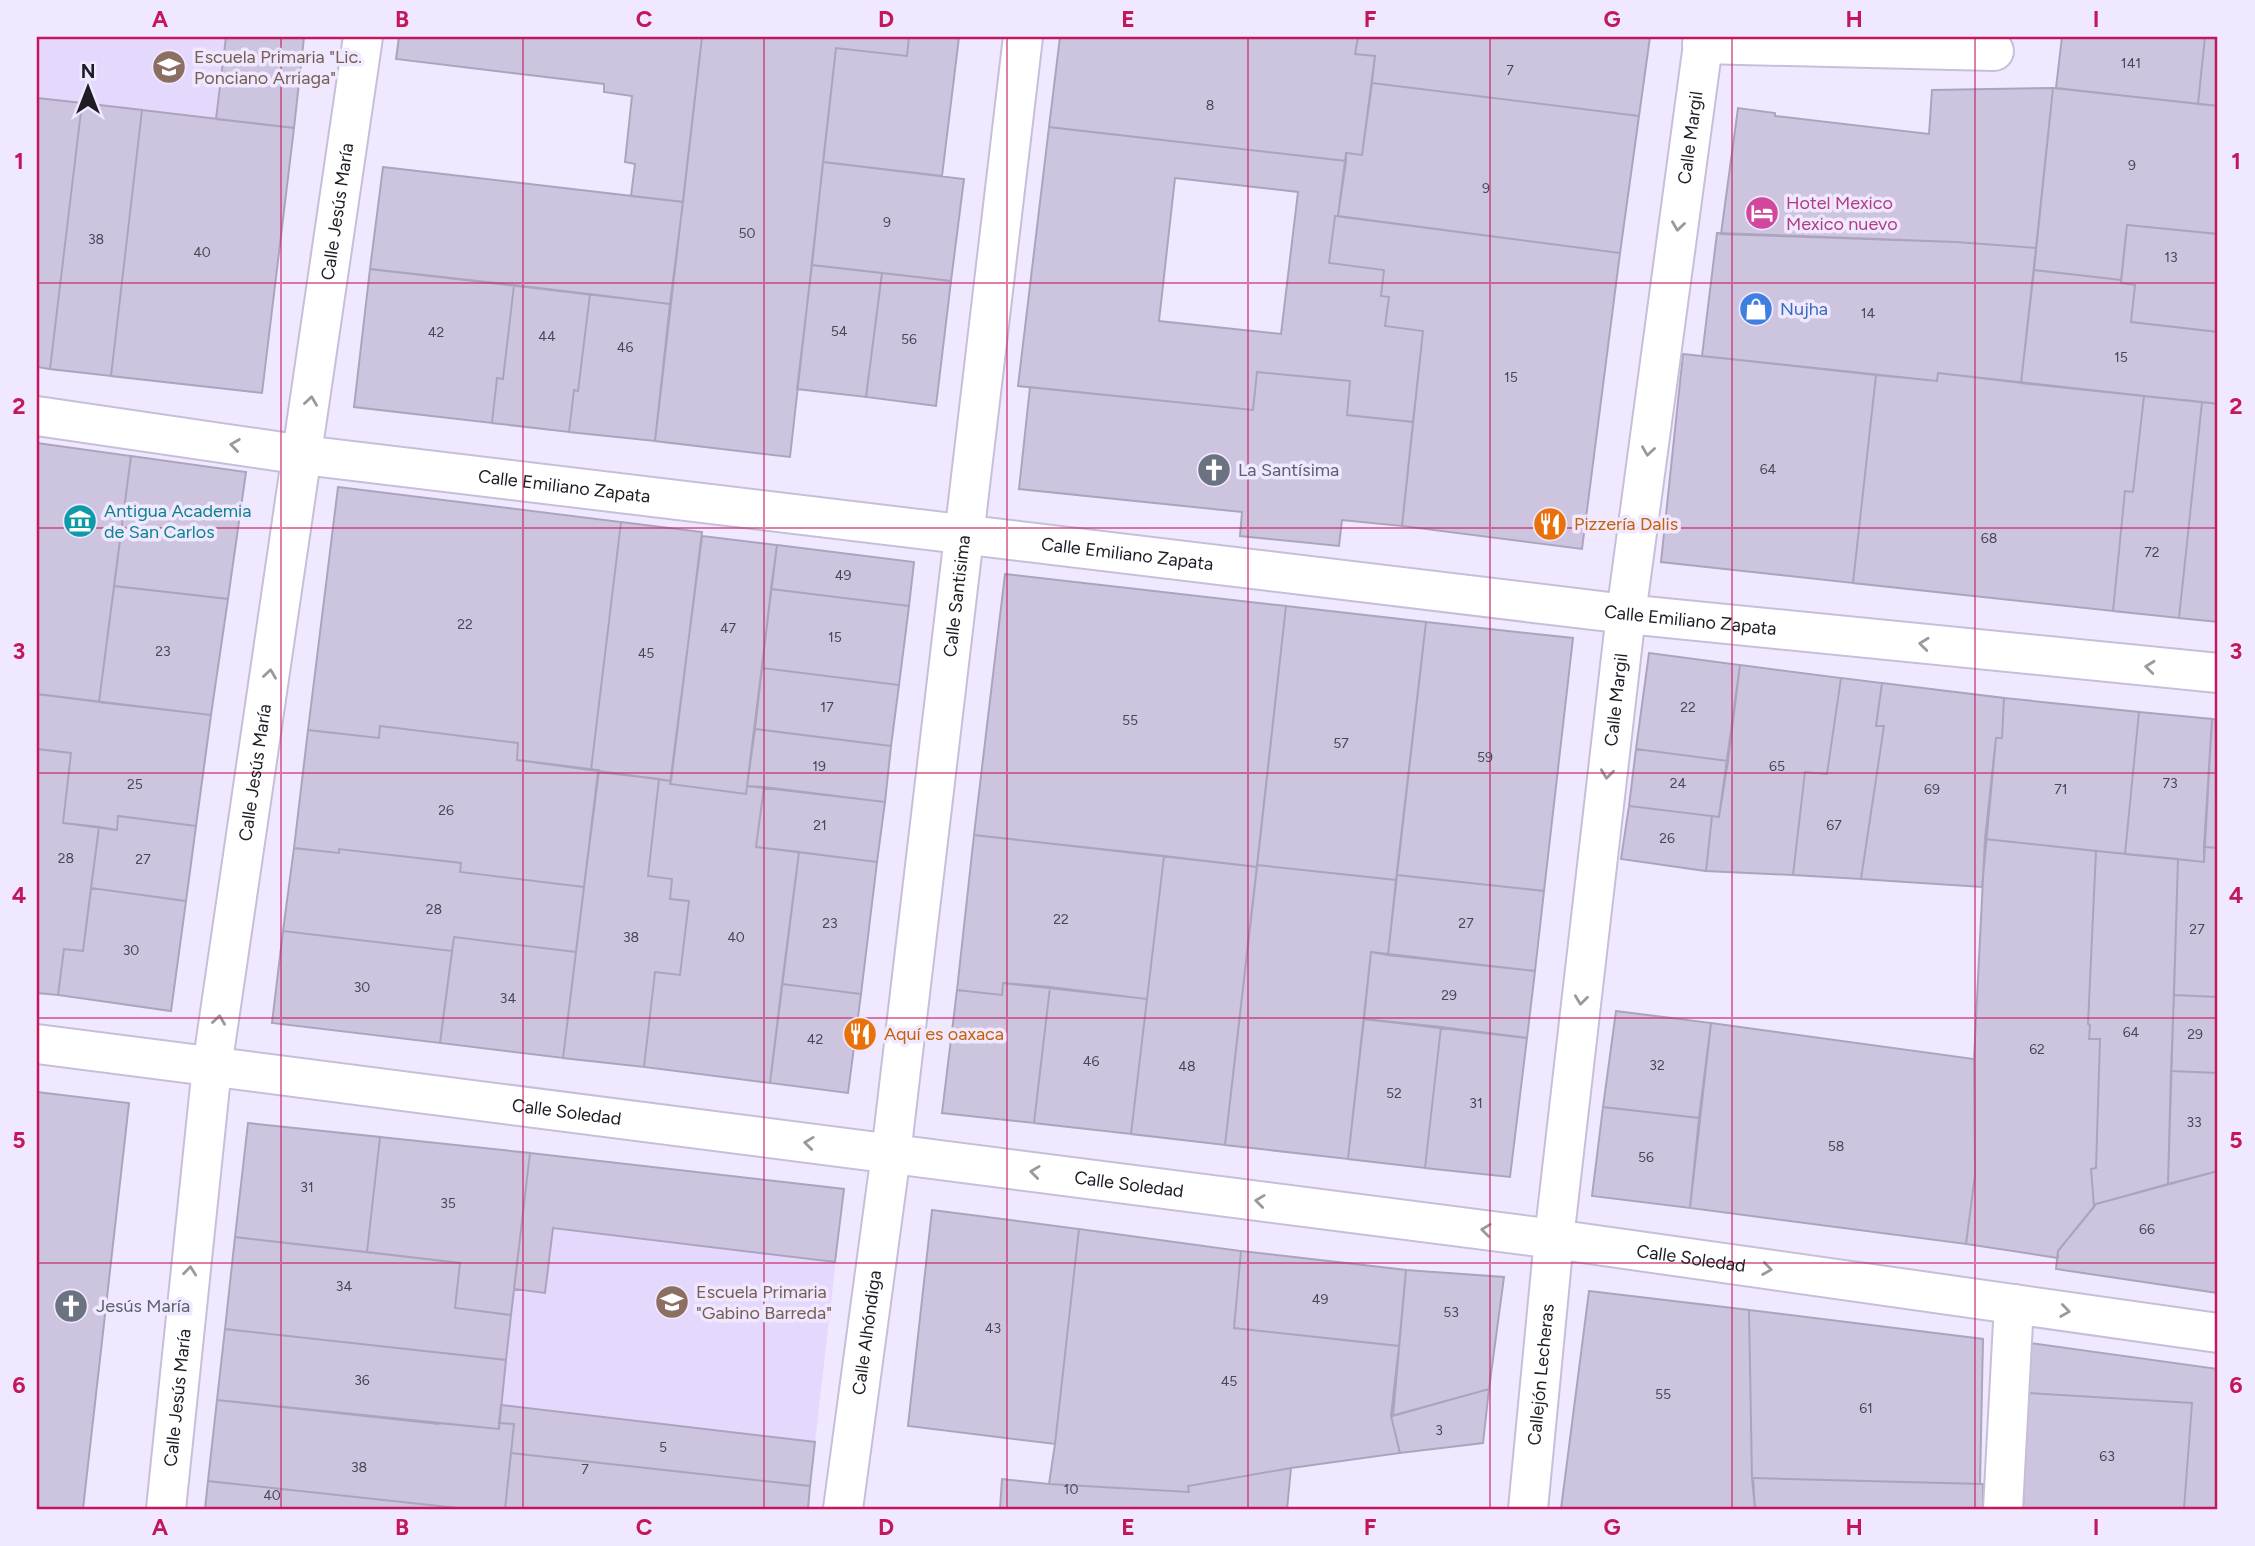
<svg xmlns="http://www.w3.org/2000/svg" width="2255" height="1546" font-family="Figtree,sans-serif">
	<rect width="100%" height="100%" fill="#efe8ff"/>
	<path fill="#e4d9fc" d="M37,37H304L294,128L37,98Z
		M530,1153L844,1189L815,1442L501,1405Z"/>
	<path fill="#cdc5e0" stroke="#aca4be" stroke-width="2" fill-rule="evenodd" d="M226,37H304L294,128L216,119Z
		M399,37H702L683,202L631,196L635,164L625,162L632,96L604,92V84L396,59Z
		M702,37H909L907,56L836,48L790,457L655,441Z
		M909,37H959L942,176L823,162L836,48L907,56Z
		M1060,37H1358L1355,54L1375,56L1362,155L1346,153V161L1049,127Z
		M1358,37H1650L1639,116L1372,83L1375,56L1355,54Z
		M2062,37H2205L2198,104L2056,88Z
		M2205,37H2218V106L2198,104Z
		M1372,83L1639,116L1620,253L1338,216L1346,153L1362,155Z
		M2053,88L2218,106V234L2127,225L2121,280L2034,270Z
		M2053,88L2036,248L1956,242L1721,234L1738,108L1775,113V116L1929,134L1932,90Z
		M37,98L82,103L50,369L37,367Z
		M82,103L142,110L111,376L50,369Z
		M142,110L294,128L262,393L111,376Z
		M1049,127L1346,161L1338,216H1335L1329,263L1384,270L1381,296L1389,297L1385,326L1423,331L1413,422L1347,415L1350,381L1257,372L1253,410L1018,386ZM1175,178L1298,192L1281,334L1159,321Z
		M823,162L964,179L951,281L812,265Z
		M383,167L683,202L670,304L370,269Z
		M1335,216L1620,253L1582,549L1402,526L1423,331L1385,326L1389,297L1381,296L1384,270L1329,263Z
		M2127,225L2218,234V332L2131,322L2135,285L2121,283Z
		M1717,233L1956,242L2036,248L2021,383L1938,373L1937,381L1702,356Z
		M812,265L882,273L866,397L797,389Z
		M370,269L514,285L503,379L497,378L492,423L354,407Z
		M2034,270L2121,280V283L2135,285L2131,322L2218,332V404L2021,383Z
		M882,273L951,281L936,406L866,397Z
		M514,285L590,294L578,391L574,390L569,432L492,423L497,378L503,379Z
		M590,294L670,304L655,441L569,432L574,390L578,391Z
		M1683,354L1876,375L1853,583L1661,562Z
		M1257,372L1350,381L1347,415L1413,422L1402,526L1342,520L1339,546L1240,536L1242,512L1019,489L1030,387L1253,410Z
		M1938,373L2144,396L2133,492L2125,491L2113,611L1853,583L1876,375L1937,381Z
		M2144,396L2202,402L2179,618L2113,611L2125,491L2133,492Z
		M2202,402L2218,404V622L2179,618Z
		M37,443L131,456L99,702L37,694Z
		M131,456L246,472L228,599L114,586Z
		M338,487L621,522L591,770L517,760L518,743L380,726L379,738L308,730Z
		M621,522L702,532L671,781L591,770Z
		M702,536L777,545L746,794L670,784Z
		M777,545L914,562L909,606L771,589Z
		M1005,574L1286,606L1257,867L974,835Z
		M114,586L228,599L211,715L99,702Z
		M771,589L909,606L899,685L762,668Z
		M1286,606L1426,622L1396,880L1257,865Z
		M1426,622L1573,638L1544,891L1397,875Z
		M1649,653L1740,665L1728,761L1636,749Z
		M1740,665L1841,678L1827,774L1805,772L1793,875L1706,871L1712,816L1719,817Z
		M762,668L899,685L891,746L755,729Z
		M1841,678L1882,683L1876,726H1884L1861,879L1793,875L1805,772L1827,774Z
		M1882,683L2004,698L2002,738H1996L1982,887L1861,879L1884,726H1876Z
		M37,694L211,715L196,826L118,816L117,830L63,823L71,753L37,749Z
		M2004,698L2139,712L2125,854L1985,839L1996,738H2002Z
		M2139,712L2212,719L2204,862L2125,854Z
		M2212,719L2218,720V848L2204,847Z
		M380,726L518,743L517,760L599,770L584,887L460,872L461,863L339,849V853L294,848L308,730L379,738Z
		M755,729L891,746L885,802L747,786Z
		M37,749L71,753L63,823L99,827L83,951L64,949L58,995L37,993Z
		M1636,749L1728,761L1719,817L1629,806Z
		M598,772L659,779L648,876L672,879L670,899L689,901L680,975L655,972L644,1067L563,1058Z
		M659,779L671,781L670,784L746,794L747,786L764,787L756,847L799,852L770,1083L644,1067L655,972L680,975L689,901L670,899L672,879L648,876Z
		M764,787L885,802L877,862L756,847Z
		M1629,806L1712,816L1706,871L1621,859Z
		M118,816L196,826L186,901L91,888L99,827L117,830Z
		M974,835L1164,856L1147,999L1003,983L1002,995L957,990Z
		M1985,839L2096,851L2088,1024L2090,1025L2089,1039H2100L2096,1168L2091,1169L2094,1207L2058,1251V1258L1966,1244L1975,1175L1974,1059Z
		M2204,847L2218,848V997L2174,995L2178,859L2204,862Z
		M294,848L339,853V849L461,863L460,872L584,887L576,952L454,937L452,951L283,931Z
		M2096,851L2178,859L2168,1184L2096,1204L2094,1207L2091,1169L2096,1168L2100,1039H2089L2090,1025L2088,1024Z
		M799,852L877,862L861,994L782,984Z
		M1164,856L1257,867L1225,1145L1131,1134Z
		M1257,865L1396,880L1388,955L1371,952L1348,1159L1225,1145Z
		M1397,875L1544,891L1535,971L1388,955Z
		M91,888L186,901L171,1011L58,995L64,949L83,951Z
		M283,931L452,951L440,1043L272,1023Z
		M454,937L576,952L563,1058L440,1043Z
		M1371,952L1535,971L1527,1038L1364,1019Z
		M1003,983L1050,987L1034,1123L942,1113L957,990L1002,995Z
		M782,984L861,994L848,1093L770,1083Z
		M1050,987L1147,999L1131,1134L1034,1123Z
		M2174,995L2218,997V1073L2171,1071Z
		M1616,1011L1711,1023L1699,1118L1603,1107Z
		M1364,1019L1441,1027L1425,1168L1348,1159Z
		M1711,1023L1974,1059L1975,1175L1966,1244L1690,1208Z
		M1441,1027L1527,1038L1510,1177L1425,1168Z
		M2171,1071L2218,1073V1171L2168,1184Z
		M37,1092L129,1103L83,1509H37Z
		M1603,1107L1699,1118L1690,1208L1592,1196Z
		M248,1123L380,1137L367,1252L235,1237Z
		M380,1137L530,1153L511,1315L455,1308L460,1263L367,1252Z
		M530,1153L844,1189L835,1262L553,1228L545,1293L514,1289Z
		M2218,1171V1293L2056,1269L2058,1251L2096,1204Z
		M932,1210L1079,1229L1055,1444L908,1426Z
		M1079,1229L1241,1251L1234,1328L1399,1346L1391,1416L1400,1453L1291,1468L1188,1486L1189,1492L1049,1484L1055,1444Z
		M235,1237L460,1263L455,1308L511,1315L506,1360L225,1329Z
		M1241,1251L1406,1270L1399,1346L1234,1328Z
		M1406,1270L1504,1277L1489,1389L1393,1416Z
		M1589,1291L1749,1310L1752,1478L1755,1509H1561Z
		M1749,1310L1983,1339L1980,1484L1752,1478Z
		M225,1329L506,1360L499,1429L217,1400Z
		M2031,1343L2218,1369V1509H2184L2192,1403L2028,1393Z
		M1489,1389L1483,1443L1400,1453L1391,1416Z
		M2028,1393L2192,1403L2184,1509H2023Z
		M217,1400L438,1424V1423L499,1429V1423L514,1424L505,1509H467L208,1481Z
		M501,1405L815,1442L810,1486L511,1453L514,1424L499,1423Z
		M511,1453L810,1486L808,1509H505Z
		M1291,1468L1287,1509H1000L1002,1479L1049,1484L1189,1492L1188,1486Z
		M1753,1478L1983,1484V1509H1755Z
		M208,1481L467,1509H205Z"/>
	<g fill="none" stroke-linecap="round" stroke-linejoin="round">
		<g stroke="#c7bfda" stroke-width="42">
			<g id="minor">
				<path d="M1702,44L1994,51"/>
				<path id="s1" d="M37,416L303,455L1626,614L2218,673"/>
				<path id="s2" d="M37,1044L1554,1239L2218,1333"/>
				<path id="s3" d="M166,1509L212,1067L363,37"/>
				<path id="s4" d="M843,1509L891,1154L1023,37"/>
				<path id="s5" d="M1528,1509L1554,1239L1626,614L1704,37"/>
				<path d="M2003,1509L2014,1304"/>
			</g>
		</g>
		<use href="#minor" stroke="#fff" stroke-width="38"/>
	</g>
	<defs><path id="oneway-chevron" d="M-2-3.5L2.5 0L-2 3.5" fill="none" stroke-width="1.6" stroke-linecap="round" stroke-linejoin="round" transform="scale(1.75)"/></defs>
	<g stroke="#9a999d">
		<use href="#oneway-chevron" transform="translate(1678 226) rotate(98)"/>
		<use href="#oneway-chevron" transform="translate(311 401) rotate(-82)"/>
		<use href="#oneway-chevron" transform="translate(235 445) rotate(-172)"/>
		<use href="#oneway-chevron" transform="translate(1648 451) rotate(98)"/>
		<use href="#oneway-chevron" transform="translate(1924 644) rotate(-174)"/>
		<use href="#oneway-chevron" transform="translate(2150 667) rotate(-174)"/>
		<use href="#oneway-chevron" transform="translate(270 674) rotate(-82)"/>
		<use href="#oneway-chevron" transform="translate(1607 774) rotate(97)"/>
		<use href="#oneway-chevron" transform="translate(1581 1000) rotate(97)"/>
		<use href="#oneway-chevron" transform="translate(219 1020) rotate(-82)"/>
		<use href="#oneway-chevron" transform="translate(809 1143) rotate(-173)"/>
		<use href="#oneway-chevron" transform="translate(1035 1172) rotate(-173)"/>
		<use href="#oneway-chevron" transform="translate(1260 1201) rotate(-173)"/>
		<use href="#oneway-chevron" transform="translate(1486 1230) rotate(-173)"/>
		<use href="#oneway-chevron" transform="translate(1767 1269) rotate(8)"/>
		<use href="#oneway-chevron" transform="translate(190 1271) rotate(-84)"/>
		<use href="#oneway-chevron" transform="translate(2065 1311) rotate(8)"/>
	</g>
	<path fill="none" stroke="#c2185b" stroke-width="2" stroke-opacity="0.55" d="M281,37V1509M523,37V1509M764,37V1509M1007,37V1509M1248,37V1509M1490,37V1509M1732,37V1509M1975,37V1509M37,283H2218M37,528H2218M37,773H2218M37,1018H2218M37,1263H2218"/>
	<defs>
		<g id="school-disc" transform="scale(1.75)"><circle r="9.5" fill="#8d6e63" stroke="#efe8ff"/><path d="M0-5L7-2L0 1L-7-2ZM-4 1L0 2.5L4 1V4Q0 6-4 4Z" fill="#fff"/></g>
		<g id="hotel-disc" transform="scale(1.75)"><circle r="9.5" fill="#d1479c" stroke="#efe8ff"/><path d="M-6-4.5h1.5V1H6V5H4.5V3h-9V5H-6ZM-4 0a1.8 1.8 0 1 1 3.6 0ZM.5 0V-2.5h3Q6-2.5 6 0Z" fill="#fff"/></g>
		<g id="shop-disc" transform="scale(1.75)"><circle r="9.5" fill="#3f7fe0" stroke="#efe8ff"/><path d="M-5-2.5h2.3a2.7 3.5 0 0 1 5.4 0H5L5.5 6h-11ZM-1.5-2.5h3a1.5 2.3 0 0 0-3 0Z" fill="#fff"/></g>
		<g id="church-disc" transform="scale(1.75)"><circle r="9.5" fill="#6b7280" stroke="#efe8ff"/><path d="M-1.2-6h2.4v3.5h3.3v2.4h-3.3V6h-2.4V-.1h-3.3v-2.4h3.3Z" fill="#fff"/></g>
		<g id="museum-disc" transform="scale(1.75)"><circle r="9.5" fill="#0f9aa8" stroke="#efe8ff"/><path d="M0-6L6-3V-2H-6V-3ZM-5-1h2V3h-2ZM-1-1h2V3h-2ZM3-1h2V3H3ZM-6 4H6V6H-6Z" fill="#fff"/></g>
		<g id="restaurant-disc" transform="scale(1.75)"><circle r="9.5" fill="#e8710a" stroke="#efe8ff"/><path d="M-5-6h1v4h1v-4h1v4h1v-4h1v5L-1.5 .5V6h-2V.5L-5-1ZM5-6V6H3V1.5H1.5Q1.5-4 5-6Z" fill="#fff"/></g>
	</defs>
	<g fill-rule="evenodd">
		<use href="#school-disc" x="169" y="67"/>
		<use href="#hotel-disc" x="1762" y="213"/>
		<use href="#shop-disc" x="1756" y="309"/>
		<use href="#church-disc" x="1214" y="470"/>
		<use href="#museum-disc" x="80" y="521"/>
		<use href="#restaurant-disc" x="1550" y="524"/>
		<use href="#restaurant-disc" x="860" y="1034"/>
		<use href="#school-disc" x="672" y="1302"/>
		<use href="#church-disc" x="71" y="1306"/>
	</g>
	<g text-anchor="middle" dominant-baseline="central" stroke-width="7" stroke-linejoin="round" paint-order="stroke">
		<g font-size="14" fill="#4a4654">
			<text x="2131" y="63">141</text>
			<text x="1510" y="70">7</text>
			<text x="1210" y="105">8</text>
			<text x="2132" y="165">9</text>
			<text x="1486" y="188">9</text>
			<text x="887" y="222">9</text>
			<text x="747" y="233">50</text>
			<text x="96" y="239">38</text>
			<text x="202" y="252">40</text>
			<text x="2171" y="257">13</text>
			<text x="1868" y="313">14</text>
			<text x="839" y="331">54</text>
			<text x="436" y="332">42</text>
			<text x="547" y="336">44</text>
			<text x="909" y="339">56</text>
			<text x="625" y="347">46</text>
			<text x="2121" y="357">15</text>
			<text x="1511" y="377">15</text>
			<text x="1768" y="469">64</text>
			<text x="1989" y="538">68</text>
			<text x="2152" y="552">72</text>
			<text x="843" y="575">49</text>
			<text x="465" y="624">22</text>
			<text x="728" y="628">47</text>
			<text x="835" y="637">15</text>
			<text x="163" y="651">23</text>
			<text x="646" y="653">45</text>
			<text x="827" y="707">17</text>
			<text x="1688" y="707">22</text>
			<text x="1130" y="720">55</text>
			<text x="1341" y="743">57</text>
			<text x="1485" y="757">59</text>
			<text x="819" y="766">19</text>
			<text x="1777" y="766">65</text>
			<text x="1678" y="783">24</text>
			<text x="2170" y="783">73</text>
			<text x="135" y="784">25</text>
			<text x="1932" y="789">69</text>
			<text x="2061" y="789">71</text>
			<text x="446" y="810">26</text>
			<text x="820" y="825">21</text>
			<text x="1834" y="825">67</text>
			<text x="1667" y="838">26</text>
			<text x="66" y="858">28</text>
			<text x="143" y="859">27</text>
			<text x="434" y="909">28</text>
			<text x="1061" y="919">22</text>
			<text x="830" y="923">23</text>
			<text x="1466" y="923">27</text>
			<text x="2197" y="929">27</text>
			<text x="631" y="937">38</text>
			<text x="736" y="937">40</text>
			<text x="131" y="950">30</text>
			<text x="362" y="987">30</text>
			<text x="1449" y="995">29</text>
			<text x="508" y="998">34</text>
			<text x="2131" y="1032">64</text>
			<text x="2195" y="1034">29</text>
			<text x="815" y="1039">42</text>
			<text x="2037" y="1049">62</text>
			<text x="1091" y="1061">46</text>
			<text x="1657" y="1065">32</text>
			<text x="1187" y="1066">48</text>
			<text x="1394" y="1093">52</text>
			<text x="1476" y="1103">31</text>
			<text x="2194" y="1122">33</text>
			<text x="1836" y="1146">58</text>
			<text x="1646" y="1157">56</text>
			<text x="307" y="1187">31</text>
			<text x="448" y="1203">35</text>
			<text x="2147" y="1229">66</text>
			<text x="344" y="1286">34</text>
			<text x="1320" y="1299">49</text>
			<text x="1451" y="1312">53</text>
			<text x="993" y="1328">43</text>
			<text x="362" y="1380">36</text>
			<text x="1229" y="1381">45</text>
			<text x="1663" y="1394">55</text>
			<text x="1866" y="1408">61</text>
			<text x="1439" y="1430">3</text>
			<text x="663" y="1447">5</text>
			<text x="2107" y="1456">63</text>
			<text x="359" y="1467">38</text>
			<text x="585" y="1469">7</text>
			<text x="1071" y="1489">10</text>
			<text x="272" y="1495">40</text>
		</g>
		<g font-size="18" fill="#785e54" stroke="#efe8ff" text-anchor="start">
			<text x="194" y="57">Escuela Primaria "Lic.<tspan x="194" dy="21">Ponciano Arriaga"</tspan></text>
			<text x="696" y="1292">Escuela Primaria<tspan x="696" dy="21">"Gabino Barreda"</tspan></text>
		</g>
		<g font-size="18" fill="#1f1c26" stroke="#efe8ff">
			<text stroke="none"><textPath href="#s5" startOffset="1381">Calle Margil</textPath></text>
			<text stroke="none"><textPath href="#s3" startOffset="1309">Calle Jesús María</textPath></text>
			<text stroke="none"><textPath href="#s1" startOffset="532">Calle Emiliano Zapata</textPath></text>
			<text stroke="none"><textPath href="#s1" startOffset="1099">Calle Emiliano Zapata</textPath></text>
			<text stroke="none"><textPath href="#s4" startOffset="920">Calle Santisima</textPath></text>
			<text stroke="none"><textPath href="#s1" startOffset="1666">Calle Emiliano Zapata</textPath></text>
			<text stroke="none"><textPath href="#s5" startOffset="814">Calle Margil</textPath></text>
			<text stroke="none"><textPath href="#s3" startOffset="742">Calle Jesús María</textPath></text>
			<text stroke="none"><textPath href="#s2" startOffset="534">Calle Soledad</textPath></text>
			<text stroke="none"><textPath href="#s2" startOffset="1101">Calle Soledad</textPath></text>
			<text stroke="none"><textPath href="#s2" startOffset="1668">Calle Soledad</textPath></text>
			<text stroke="none"><textPath href="#s4" startOffset="178">Calle Alhóndiga</textPath></text>
			<text stroke="none"><textPath href="#s5" startOffset="135">Callejón Lecheras</textPath></text>
			<text stroke="none"><textPath href="#s3" startOffset="112">Calle Jesús María</textPath></text>
		</g>
		<g font-size="18" fill="#b23c85" stroke="#efe8ff" text-anchor="start">
			<text x="1786" y="203">Hotel Mexico<tspan x="1786" dy="21">Mexico nuevo</tspan></text>
		</g>
		<g font-size="18" fill="#366cbe" stroke="#efe8ff" text-anchor="start">
			<text x="1780" y="309">Nujha</text>
		</g>
		<g font-size="18" fill="#5b616d" stroke="#efe8ff" text-anchor="start">
			<text x="1238" y="470">La Santísima</text>
			<text x="96" y="1306">Jesús María</text>
		</g>
		<g font-size="18" fill="#0d838f" stroke="#efe8ff" text-anchor="start">
			<text x="104" y="511">Antigua Academia<tspan x="104" dy="21">de San Carlos</tspan></text>
		</g>
		<g font-size="18" fill="#c56008" stroke="#efe8ff" text-anchor="start">
			<text x="1574" y="524">Pizzería Dalis</text>
			<text x="884" y="1034">Aquí es oaxaca</text>
		</g>
	</g>
	<rect width="2255" height="1546" fill="none" stroke="#efe8ff" stroke-width="77"/>
	<g transform="translate(88 88)" stroke="#efe8ff" stroke-width="5" paint-order="stroke">
	<path d="M0-5L12 26L0 18L-12 26Z" fill="#1f1c26"/>
	<text y="-10" font-size="19" font-weight="bold" text-anchor="middle" fill="#1f1c26">N</text>
	</g>
	<rect x="38" y="38" width="2178" height="1470" fill="none" stroke="#c2185b" stroke-width="2.5"/>
	<g font-size="23" text-anchor="middle" font-weight="bold" fill="#c2185b">
		<text x="160" y="27">A</text>
		<text x="402" y="27">B</text>
		<text x="644" y="27">C</text>
		<text x="886" y="27">D</text>
		<text x="1128" y="27">E</text>
		<text x="1370" y="27">F</text>
		<text x="1612" y="27">G</text>
		<text x="1854" y="27">H</text>
		<text x="2096" y="27">I</text>
		<text x="19" y="169">1</text>
		<text x="2236" y="169">1</text>
		<text x="19" y="414">2</text>
		<text x="2236" y="414">2</text>
		<text x="19" y="659">3</text>
		<text x="2236" y="659">3</text>
		<text x="19" y="903">4</text>
		<text x="2236" y="903">4</text>
		<text x="19" y="1148">5</text>
		<text x="2236" y="1148">5</text>
		<text x="19" y="1393">6</text>
		<text x="2236" y="1393">6</text>
		<text x="160" y="1535">A</text>
		<text x="402" y="1535">B</text>
		<text x="644" y="1535">C</text>
		<text x="886" y="1535">D</text>
		<text x="1128" y="1535">E</text>
		<text x="1370" y="1535">F</text>
		<text x="1612" y="1535">G</text>
		<text x="1854" y="1535">H</text>
		<text x="2096" y="1535">I</text>
	</g>
</svg>
